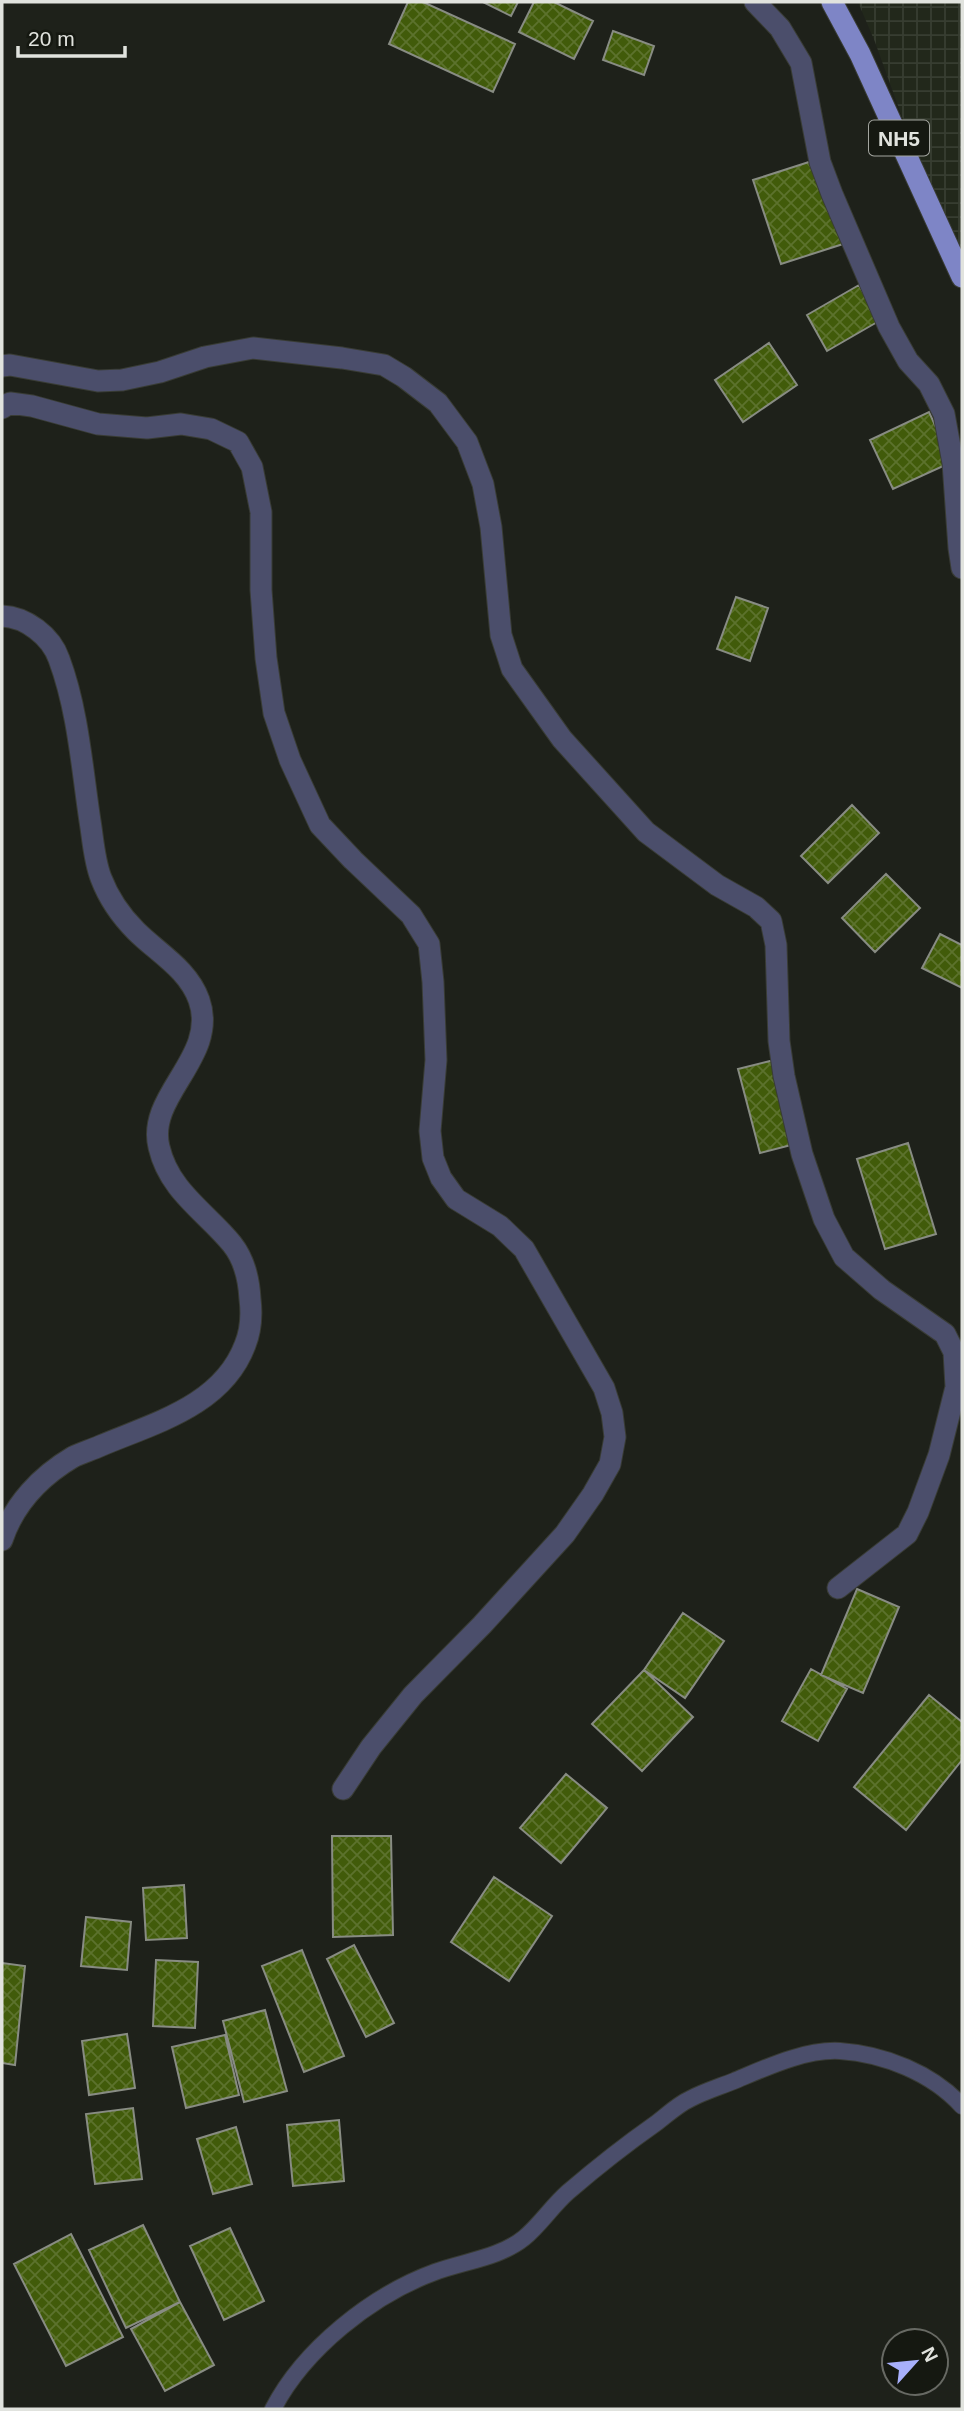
<svg xmlns="http://www.w3.org/2000/svg" width="964" height="2411" font-family="Arial,sans-serif">
	<defs>
		<pattern id="industrial-grid" width="8" height="8" patternUnits="userSpaceOnUse" patternTransform="scale(1.75)"><rect width="8" height="8" fill="#22281b"/><path d="M0 4h8M4 0v8" fill="none" stroke="#373d31"/></pattern>
		<pattern id="building-cross-hatch" width="8" height="8" patternUnits="userSpaceOnUse" patternTransform="scale(1.75)"><rect width="8" height="8" fill="#415b0a"/><path d="M0 0l8 8M0 8l8-8" fill="none" stroke="#5c722d"/></pattern>
	</defs>
	<rect width="100%" height="100%" fill="#1e211a"/>
	<path fill="url(#industrial-grid)" d="M858,2H962V283L875,42Z"/>
	<path fill="url(#building-cross-hatch)" stroke="#888c83" stroke-width="2" d="M408,2H423L515,44L493,92L389,44Z
		M483,2H518L511,16Z
		M534,2H554L593,21L574,59L519,32Z
		M613,31L654,46L644,75L603,60Z
		M815,160L843,244L781,264L753,180Z
		M859,285L879,321L827,351L807,315Z
		M769,343L797,385L743,422L715,380Z
		M929,412L952,462L893,489L870,440Z
		M736,597L768,608L750,661L717,649Z
		M852,805L879,833L828,883L801,856Z
		M886,874L920,908L875,952L842,918Z
		M940,934L962,945V988L922,968Z
		M774,1060L795,1144L760,1153L738,1069Z
		M908,1143L936,1234L885,1249L857,1159Z
		M857,1589L899,1607L863,1693L821,1675Z
		M683,1613L724,1641L685,1698L644,1670Z
		M811,1669L847,1689L818,1741L782,1721Z
		M644,1670L693,1717L642,1771L592,1724Z
		M929,1695L962,1722V1760L906,1830L854,1787Z
		M566,1774L607,1808L561,1863L520,1828Z
		M332,1836H391L393,1935L333,1937Z
		M494,1877L552,1916L509,1981L451,1942Z
		M184,1885L187,1938L146,1940L143,1888Z
		M86,1917L131,1922L127,1970L81,1966Z
		M354,1945L394,2023L366,2037L327,1959Z
		M302,1950L344,2056L304,2072L262,1966Z
		M156,1960L198,1962L195,2028L153,2026Z
		M2,1963L25,1966L15,2065L2,2063Z
		M265,2010L287,2091L244,2102L223,2021Z
		M127,2034L135,2088L89,2095L82,2041Z
		M225,2035L239,2095L186,2108L172,2047Z
		M133,2108L142,2179L95,2184L86,2114Z
		M339,2120L344,2181L293,2186L287,2125Z
		M236,2127L252,2184L213,2194L197,2139Z
		M143,2225L180,2302L126,2328L89,2250Z
		M230,2228L264,2301L224,2320L190,2246Z
		M71,2234L123,2337L66,2366L14,2264Z
		M180,2302L214,2365L165,2391L131,2329Z"/>
	<g fill="none" stroke-linecap="round" stroke-linejoin="round">
		<g stroke="#393c35" stroke-width="18">
			<path id="service" d="M273,2409C304,2349 372,2295 435,2272C465,2261 499,2258 524,2238C540,2225 552,2206 568,2192C596,2168 625,2145 655,2124C666,2116 677,2105 690,2099C703,2092 719,2087 734,2081C765,2068 805,2049 840,2051C884,2054 932,2073 962,2106"/>
		</g>
		<g stroke="#393c35" stroke-width="23">
			<path id="minor" d="M755,2L780,28L801,63L820,162L832,194L889,327L908,361L929,384L944,414L953,463L959,548L962,568
				M2,366L10,365L98,381L122,380L160,372L205,357L253,348L342,358L384,365L404,377L438,403L467,442L483,484L491,527L501,635L512,669L562,739L646,832L717,885L756,907L771,921L776,945L779,1041L784,1076L802,1154L824,1219L844,1257L882,1290L945,1334L954,1352L956,1387L939,1455L918,1512L907,1534L838,1588
				M2,408L10,403L32,406L98,424L147,428L181,424L211,429L238,442L252,467L261,512V590L266,658L274,713L290,760L320,825L353,860L411,915L429,944L433,982L436,1060L430,1131L433,1158L441,1178L456,1199L500,1226L524,1249L604,1388L612,1413L615,1437L610,1464L593,1494L565,1534L482,1625L413,1695L371,1747L343,1789
				M2,616C26,617 51,636 59,659C78,710 82,768 90,821C93,839 94,860 101,878C109,899 121,916 136,931C158,953 188,969 199,1000C219,1057 146,1095 159,1147C169,1191 206,1212 232,1244C244,1259 249,1281 250,1299C252,1315 251,1330 245,1345C222,1406 154,1423 100,1446C91,1450 81,1453 73,1457C41,1476 14,1504 2,1540"/>
		</g>
		<g stroke="#393c35" stroke-width="23">
			<path id="trunk" d="M832,2L860,54L962,277"/>
		</g>
		<use href="#service" stroke="#4b4e6b" stroke-width="16"/>
		<use href="#minor" stroke="#4b4e6b" stroke-width="21"/>
		<use href="#trunk" stroke="#7e85c6" stroke-width="21"/>
	</g>
	<g text-anchor="middle" dominant-baseline="central" stroke-width="6" stroke-linejoin="round" paint-order="stroke">
		<rect fill="#151811" stroke="#a4a6a0" stroke-width="2" x="869" y="120.5" width="60" height="35" rx="5"/>
		<g font-size="21" font-weight="bold" fill="#e1e3de">
			<text x="899" y="138">NH5</text>
		</g>
	</g>
	<rect width="964" height="2411" fill="none" stroke="#e1e3de" stroke-width="7"/>
	<g transform="translate(915 2362) rotate(63)"><circle r="33" fill="#151811" stroke="#676963" stroke-width="2"/>
	<path d="M0-5L12 26L0 18L-12 26Z" fill="#a8b0fc"/>
	<text y="-10" font-size="19" font-weight="bold" text-anchor="middle" fill="#e1e3de">N</text>
	</g>
	<path d="M18 46v10h107v-10" fill="none" stroke="#e1e3de" stroke-width="3.5"/>
	<text x="28" y="46" font-size="21" fill="#e1e3de" stroke="#151811" stroke-width="5" paint-order="stroke">20 m</text>
</svg>
